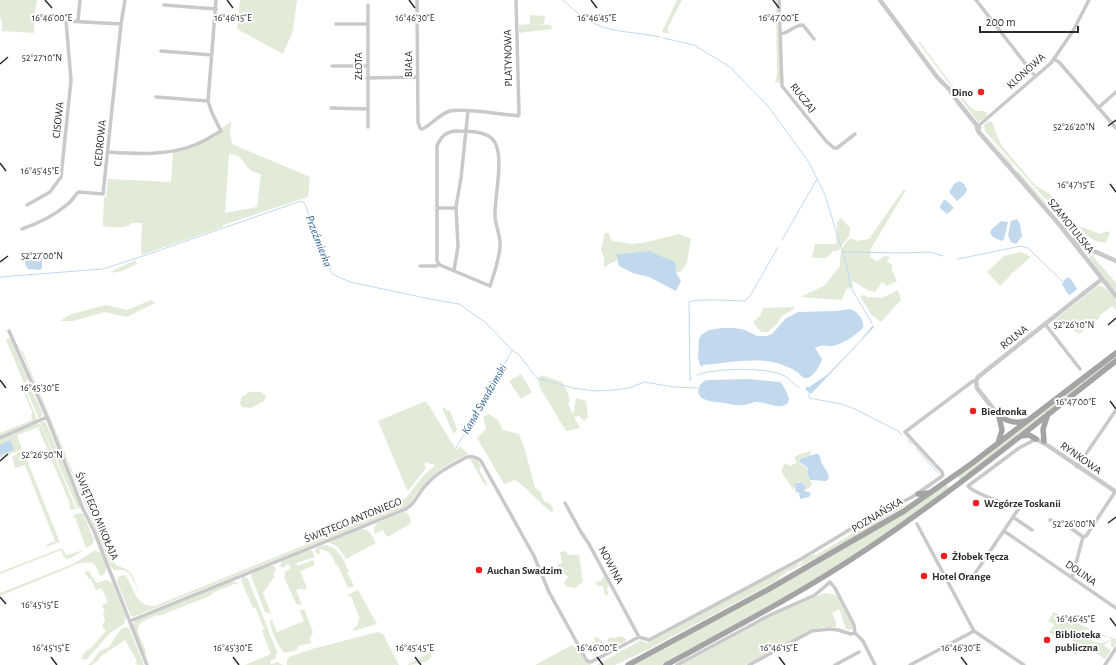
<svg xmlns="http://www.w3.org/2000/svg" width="1116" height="665" font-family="'Alegreya Sans',sans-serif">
	<rect width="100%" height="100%" fill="#fff"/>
	<path fill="#e1ebd8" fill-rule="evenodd" d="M0,0H37L34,19V33L2,31V22L0,17Z
		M240,0H297L293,31L283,54L237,29Z
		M677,0H682L668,27V32L670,34L662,32Z
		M776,0H777L781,83L775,82L777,75Z
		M530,15L545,16L544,24H530Z
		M530,24L551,25L552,29L519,33V25Z
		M918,42H920L955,89L972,109L977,111H984L987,113V116L978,122Z
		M989,121L992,122L998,138L1002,146L1035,185L1051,195L1052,197V202L1046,200L985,131L984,125Z
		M231,122L230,134L232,144L310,177L308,197L223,225V227L141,255L142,223H132C127,229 110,227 103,226L104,197H106L108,179L171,182L173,152C192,148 205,141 222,131V128ZM229,154C244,155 242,164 252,171C254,172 258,173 261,175L257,207L225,213Z
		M985,133L1045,202L1049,203L1045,204L1043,202L1018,174C1017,170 1015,166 1011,165Z
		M903,190H906L870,250L871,251L870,257L877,261L885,256L890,257L887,261L892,265V271L897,281L887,286L882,282L875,292C863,290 863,285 852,281L853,288L846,289L842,300L800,297L824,286L840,266C840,254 841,245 851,238L856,241L869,239Z
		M841,218L850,228L849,236L838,251H833L826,258H812L815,244H836L837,222Z
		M1079,226L1100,234L1107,231L1110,233L1106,242C1095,244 1084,234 1079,226Z
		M605,233H609L610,238L613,241L632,244L647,242L679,234L691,239L687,262L682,271L676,273L674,262L649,251L616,254L617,260L604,267V257L601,250Z
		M1021,252L1031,257L1010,275V276L1000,286L987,272L1004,256Z
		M1092,255L1116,283V292L1089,258Z
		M136,260L137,264C128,268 119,274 110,272Z
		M1098,286C1105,285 1113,294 1116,300C1116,302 1116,307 1116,310L1112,306L1100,315L1099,319L1079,334L1060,321L1054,324L1052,322Z
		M898,290L901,300L881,322L871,314L860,296L864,295L868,298L870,297L882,298Z
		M151,300L155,303L127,317L105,312L73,321H60L69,315L105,305L127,310Z
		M794,307V309L782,316L777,324L768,332H761L753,322L760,316L763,308Z
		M10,338L28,379L27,381L24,383L6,340Z
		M22,350L92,518L116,565L126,569L132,574L140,594L130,574L124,570H114L111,567L21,351Z
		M1116,355V359L960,480L958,476Z
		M521,374L532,392L521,399L509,381Z
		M541,375L562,382L567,391L570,401L568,403L572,413L574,411L576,398L586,401L588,417L584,421L579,416L574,417L580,428L566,431L540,388L538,379Z
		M29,385L42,412V416L39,419L25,386Z
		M24,388L37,419L0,436V433L32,420L31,415L33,414L23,390H21Z
		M249,392H261L266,396L264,401L251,408L242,407L240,403L242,397Z
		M426,401L455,448L458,450L460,446L468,454C452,461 433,472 422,487C416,493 413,501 406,507L133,617L131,616L117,582L119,576L125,575C135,587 134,607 155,606L349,527L368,515L406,498L423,476L435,466L434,464H430L427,462L424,464L426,468L408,491L407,490L378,421Z
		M444,407L446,410L450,411L457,429L456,432L453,433L442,408Z
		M489,414L498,420L503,430L519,434L525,450L535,488L541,492L542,497L545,502L549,503L553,508V511L551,512C538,502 528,488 515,480L504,484L477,438L486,429L483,417Z
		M40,422H45L47,425L80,505V508L78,509Z
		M38,423L41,425L76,509L71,510L69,506L70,504L38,427L17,435L22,449L0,458V439Z
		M23,450L61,545L59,542L47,547L46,545L55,541L25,465L15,468L12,457Z
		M811,451L810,456L799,459V463L808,469V477L812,483L811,486L806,490V485L800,481L794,484V491L781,471L785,463L789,466L797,463L794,457L800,454Z
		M470,459C476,459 480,462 481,467L479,469L489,487L487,484L485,485Z
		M946,484L949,488L928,504L845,561L807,584L735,625L662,665H631L807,571L879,528Z
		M914,500L846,543L797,568L803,562L802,560L814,554L816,555L859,530L858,528L895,507L898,508Z
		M404,512L407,513L411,520L410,524L387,537L383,530L375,534L374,528L377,523Z
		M81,513L83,514L94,540L92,545L86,548L75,517L73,518V515Z
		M360,529C370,529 372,535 376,543L346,559L338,547L328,542Z
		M325,545C339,547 343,560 349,571L347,572L354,586L348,588L337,564L336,565L333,558L334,557H332L328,551H324L322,549L319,550L321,553L318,554L316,553L315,550L317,547Z
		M62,548L66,555L84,550L71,558L67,559L64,557L61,550L0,574V572Z
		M95,550L102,554C105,562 110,569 102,576L100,575C94,562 95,561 80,563L0,596V593L73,564Z
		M309,550L312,551L315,557L296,563L298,566L313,560L315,565L300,571L307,588L303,590L302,588L296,590L302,605L296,604L284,577L285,575L284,573L291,568L289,564L282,568L280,565L282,561Z
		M565,551L569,555H579L583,582L575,588L565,586L564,582L568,577L559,569L557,565L562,563L560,552Z
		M800,563L796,568L786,572V573L781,576L776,581L649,649L615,665H597L641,640L646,643L795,564Z
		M270,566H274L276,569L273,574L275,576L263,593L271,614L265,612L251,576L252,573Z
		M86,571L90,572L94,580L97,583L106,580L112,582L126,617L124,624L110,633L87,659L84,660L81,658L87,650H89L106,631L102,626L105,620L103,613L105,611L102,605L107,603V599L101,588L96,590L91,579H89L85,573Z
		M244,576L248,579L277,652L276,658L270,661L271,664L277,662L283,665H245L271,654L262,631L264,629L255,607L253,608L241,580Z
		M604,576L609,585L607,588L608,594L607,596L605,595L603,586H598L596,584V582L601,581Z
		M232,581L236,582L239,584L238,585L237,583L212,593V595L159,616L158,615C130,626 136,626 146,652L145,655L133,626V624L135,620Z
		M358,590L377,624L353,631L354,628L358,625V620L360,619L351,596H348V595Z
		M824,593L831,594L837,596L852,624V629L850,630L846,629C843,622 842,615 839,609L832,613L836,622V627H823L812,630L745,665H681L781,611Z
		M302,609L305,611L313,632L310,638L311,643L298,646L297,650L285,653C279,649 270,628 270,621L274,618L272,620L277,632L304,621L300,611Z
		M1054,612L1101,634L1116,639V643L1113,648L1111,646V639L1109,637L1101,636L1087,629L1085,633L1088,635L1087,638C1096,642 1101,646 1109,640V643L1107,642L1104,646L1111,650L1105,659L1084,645L1076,655L1067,649L1074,638L1059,629L1054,636L1049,632L1054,625L1048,621Z
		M126,627L129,628L144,665H137L135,662L137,661L125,640L101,656L99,658L100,659L92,665H87L90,664L100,651L109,647L120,630Z
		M378,632L383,634L399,665H287V660L289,657L312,649Z
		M622,636L626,639L625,642L611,647L608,644V639L611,637L614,638Z
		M597,637C601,640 606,643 606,649L604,651L598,652L595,649L588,650L587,647L595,641L594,638Z
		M572,645C582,649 581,660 592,665H535Z
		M429,650L431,651C431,652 432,656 431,657C429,663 412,665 407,665L430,652Z"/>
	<path fill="#c2d9ed" d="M959,181L964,184L967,189L965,194L957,201L949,192L954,184Z
		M944,200H946L954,208L947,214L940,208V206Z
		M1017,219L1020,224L1022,236L1016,244L1011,242L1008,235L1011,221Z
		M1001,221L1008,222L1004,239L1002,241L993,237L990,233L992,229Z
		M649,251L675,262L676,273L681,281L676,291L649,277L633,273L619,266L616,254Z
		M32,256H41L42,257V268L40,270L28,269C25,265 24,262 26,257Z
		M1067,277L1071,279L1077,289L1070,295L1067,293L1062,284Z
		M850,309C857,311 865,320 863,328C856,335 843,344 833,346C825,347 823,344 815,348L822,359C820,365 814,377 807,378C803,379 800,374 797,372C791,368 783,365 777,363C752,357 728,363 703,365L701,367L698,359L699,339L701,335L709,330L722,328H735L745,330L757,336H766L772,334L785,319L798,312L836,311Z
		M873,325L874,327L814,391L811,394L806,390V387H809L827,375L859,342Z
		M750,379L780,382L784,387L789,398L788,403C778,411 766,401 755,402C750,403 747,405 743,405C736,406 730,404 724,403C713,402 692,401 700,385L704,381L708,380Z
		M10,440L14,450L0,455V445Z
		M815,454H818L820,456C820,465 828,469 829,478L826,481L810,480L808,476V468L799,462L800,459Z
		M801,482L806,486L805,491L811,493L809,497L800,499L799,493L796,492L794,484Z"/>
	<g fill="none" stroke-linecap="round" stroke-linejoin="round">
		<path stroke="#c2d9ed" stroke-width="1" d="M563,0C572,8 582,18 593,23C613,33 638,32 660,37
			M663,38L694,45L730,67L768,106L808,161L825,195L847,267L851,288L872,323
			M782,240L817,179
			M843,252L906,253L931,252L943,256
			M958,259L1021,246L1028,248L1033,253L1063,282
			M0,277L103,269L137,258L301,201L305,204L332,274L350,282L430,299L459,304L485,322L512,350L519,355L537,378L573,388L596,391L615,390L629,388L644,382L674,387L698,388
			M697,375C715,368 765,367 783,375C790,378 793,385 800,388
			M690,378L689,302C697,298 734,301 745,301L750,296L778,247
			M690,381V378H692
			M809,393V398L841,404L855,409L898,431L902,435
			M907,439L913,445
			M456,448L512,351
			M916,448L938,473"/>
		<path stroke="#c9c9c9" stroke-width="3.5" d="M417,0L418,122L420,128L422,129C429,127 439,114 450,111C464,108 497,114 512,115L518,116L519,114L516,0
			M779,0L782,86L826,141L834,148H837L855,134
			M976,0L1035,76
			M164,5L216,9
			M368,5V127
			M78,20L80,0
			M336,24H367
			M780,34C789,33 794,25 803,25L814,39
			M161,51L212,55
			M1054,59L1059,62L1116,128
			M332,66H367
			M367,78L417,77
			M156,97L208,101
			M331,108L368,109
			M1098,108L1116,92
			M977,127L1051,63L1073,31L1089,0
			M456,131C468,132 486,130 494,141C505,156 494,198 495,217C496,227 501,237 500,247C499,260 494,274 490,286L440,265L437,261V146C441,136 446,132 456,131Z
			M108,152C137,154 169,156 197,144C205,141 213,135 221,131L212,113L208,101L216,0
			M27,205L50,192L61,177L71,80L66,21L121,24
			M437,208H456
			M22,229C40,223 54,216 69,203C73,200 75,194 79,192L103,194L121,24L125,0
			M420,266H436L439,264
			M454,271L458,246L456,207L461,178L468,111
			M1045,324L1080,369
			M9,331L47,417L83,509L94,531L147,665
			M0,438L47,417
			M1077,467L1116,410
			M565,503L581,532L589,544L639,637
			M1013,517L1032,530
			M1050,520L1068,526L1083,537
			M917,524L974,631L1024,665
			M1004,531L1116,608
			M1083,537L1086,536L1115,492
			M972,578L1019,508C1007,504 976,495 968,486L1019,448L1036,439
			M1072,578L1083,537
			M130,621L406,509C416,503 418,493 426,485C437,472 452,465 467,457C473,456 477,457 481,461L534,556L549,592L587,661L591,662L639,637
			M639,637L649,640L801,559L859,524L912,497L941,477L943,475L942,472L905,432L973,381H976
			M677,665L770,615L815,595L830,582L835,588L854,625L855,633L863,641L875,665
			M749,665L812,631L829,629L838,630L851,634L855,633
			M835,665L859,652
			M910,665L974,631
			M1105,665L1116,648"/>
		<path stroke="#c9c9c9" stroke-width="4.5" d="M880,0L937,77L949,89L958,102L979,128
			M977,127L978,131L1058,223L1116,296
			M1073,240L1087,248L1116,261
			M999,416L977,388L976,381L978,377L1102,279
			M1036,439L1047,445L1116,492"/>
		<path stroke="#a4a4a4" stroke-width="5.5" d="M999,416C1008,422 1016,424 1026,421
			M1021,436L1029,435L1036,439
			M1044,441L1043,429L1048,414
			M998,443L1002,430L999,417
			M918,494L929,493
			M628,665L769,589L904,511L971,464L1116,353
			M666,665C734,628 803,592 867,549C954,491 1034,425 1116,361"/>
	</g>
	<path fill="none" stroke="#2c2c2c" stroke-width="1.5" d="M45,0L52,8M227,0L233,8M409,0L415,8M591,0L597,8M773,0L779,8M0,64L8,57M1108,126L1116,120M0,163L6,171M1110,184L1116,192M0,262L8,256M1108,325L1116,318M0,380L6,388M1110,401L1116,409M0,461L8,454M1108,523L1116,517M0,597L6,604M1110,618L1116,626M51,657L57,665M233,657L239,665M415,657L421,665M597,657L603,665M779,657L785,665M961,657L967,665"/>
	<g fill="#f12020" stroke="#fff" stroke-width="1.5">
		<circle cx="981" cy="92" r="4"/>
		<circle cx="973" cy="411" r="4"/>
		<circle cx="976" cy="503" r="4"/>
		<circle cx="944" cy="556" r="4"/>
		<circle cx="479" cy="570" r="4"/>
		<circle cx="924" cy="576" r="4"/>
		<circle cx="1047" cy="640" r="4"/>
	</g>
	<g text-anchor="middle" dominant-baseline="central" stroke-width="4" stroke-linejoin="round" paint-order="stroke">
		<g font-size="11" fill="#2c2c2c" stroke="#fff">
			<text transform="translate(508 58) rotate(-91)">PLATYNOWA</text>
			<text transform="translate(408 64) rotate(-90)">BIAŁA</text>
			<text transform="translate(358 66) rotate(-90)">ZŁOTA</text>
			<text transform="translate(1026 71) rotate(-42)">KLONOWA</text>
			<text transform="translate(803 98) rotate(52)">RUCZAJ</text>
			<text transform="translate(58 120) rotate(-84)">CISOWA</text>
			<text transform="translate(100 143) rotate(-84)">CEDROWA</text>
			<text transform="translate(1071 226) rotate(51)">SZAMOTULSKA</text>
			<text transform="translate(1014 337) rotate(-38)">ROLNA</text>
			<text transform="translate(1081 458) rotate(35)">RYNKOWA</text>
			<text transform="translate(877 515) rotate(-31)">POZNAŃSKA</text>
			<text transform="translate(97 516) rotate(67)">ŚWIĘTEGO MIKOŁAJA</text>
			<text transform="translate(353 520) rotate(-22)">ŚWIĘTEGO ANTONIEGO</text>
			<text transform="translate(611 565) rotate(62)">NOWINA</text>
			<text transform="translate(1081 573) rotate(35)">DOLINA</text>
		</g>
		<g font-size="11" font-weight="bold" fill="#2c2c2c" stroke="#fff" text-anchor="start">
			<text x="973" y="92" text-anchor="end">Dino</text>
			<text x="981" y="411">Biedronka</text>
			<text x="984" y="503">Wzgórze Toskanii</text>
			<text x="952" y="556">Żłobek Tęcza</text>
			<text x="487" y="570">Auchan Swadzim</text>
			<text x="932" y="576">Hotel Orange</text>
			<text x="1055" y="634">Biblioteka<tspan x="1055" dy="13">publiczna</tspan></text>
		</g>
		<g font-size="12" font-style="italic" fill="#356793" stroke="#fff">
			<text transform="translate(319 241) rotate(69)">Przeźmierka</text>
			<text transform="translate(484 399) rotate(-60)">Kanał Swadzimski</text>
		</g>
	</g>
	<g font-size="10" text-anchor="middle" fill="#2c2c2c" stroke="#fff" stroke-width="4" stroke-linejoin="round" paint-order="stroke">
		<text x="233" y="21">16°46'15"E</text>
		<text x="597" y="21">16°46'45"E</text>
		<text x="779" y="21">16°47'00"E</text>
		<text x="52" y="21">16°46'00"E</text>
		<text x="415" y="21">16°46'30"E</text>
		<text x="42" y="61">52°27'10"N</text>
		<text x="1074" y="130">52°26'20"N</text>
		<text x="40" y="174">16°45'45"E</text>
		<text x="1076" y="188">16°47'15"E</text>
		<text x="42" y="259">52°27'00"N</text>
		<text x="1074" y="328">52°26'10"N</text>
		<text x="40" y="391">16°45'30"E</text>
		<text x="1076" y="405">16°47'00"E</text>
		<text x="42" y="458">52°26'50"N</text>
		<text x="1074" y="527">52°26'00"N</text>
		<text x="40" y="608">16°45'15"E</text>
		<text x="1076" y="622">16°46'45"E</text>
		<text x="51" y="651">16°45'15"E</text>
		<text x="233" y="651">16°45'30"E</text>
		<text x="415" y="651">16°45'45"E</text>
		<text x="597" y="651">16°46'00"E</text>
		<text x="779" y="651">16°46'15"E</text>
		<text x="961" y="651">16°46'30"E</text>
	</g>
	<path d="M980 26v6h98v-6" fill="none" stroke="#2c2c2c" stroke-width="2"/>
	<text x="986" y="26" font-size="12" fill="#2c2c2c" stroke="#ffffff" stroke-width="3" paint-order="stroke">200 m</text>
</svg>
